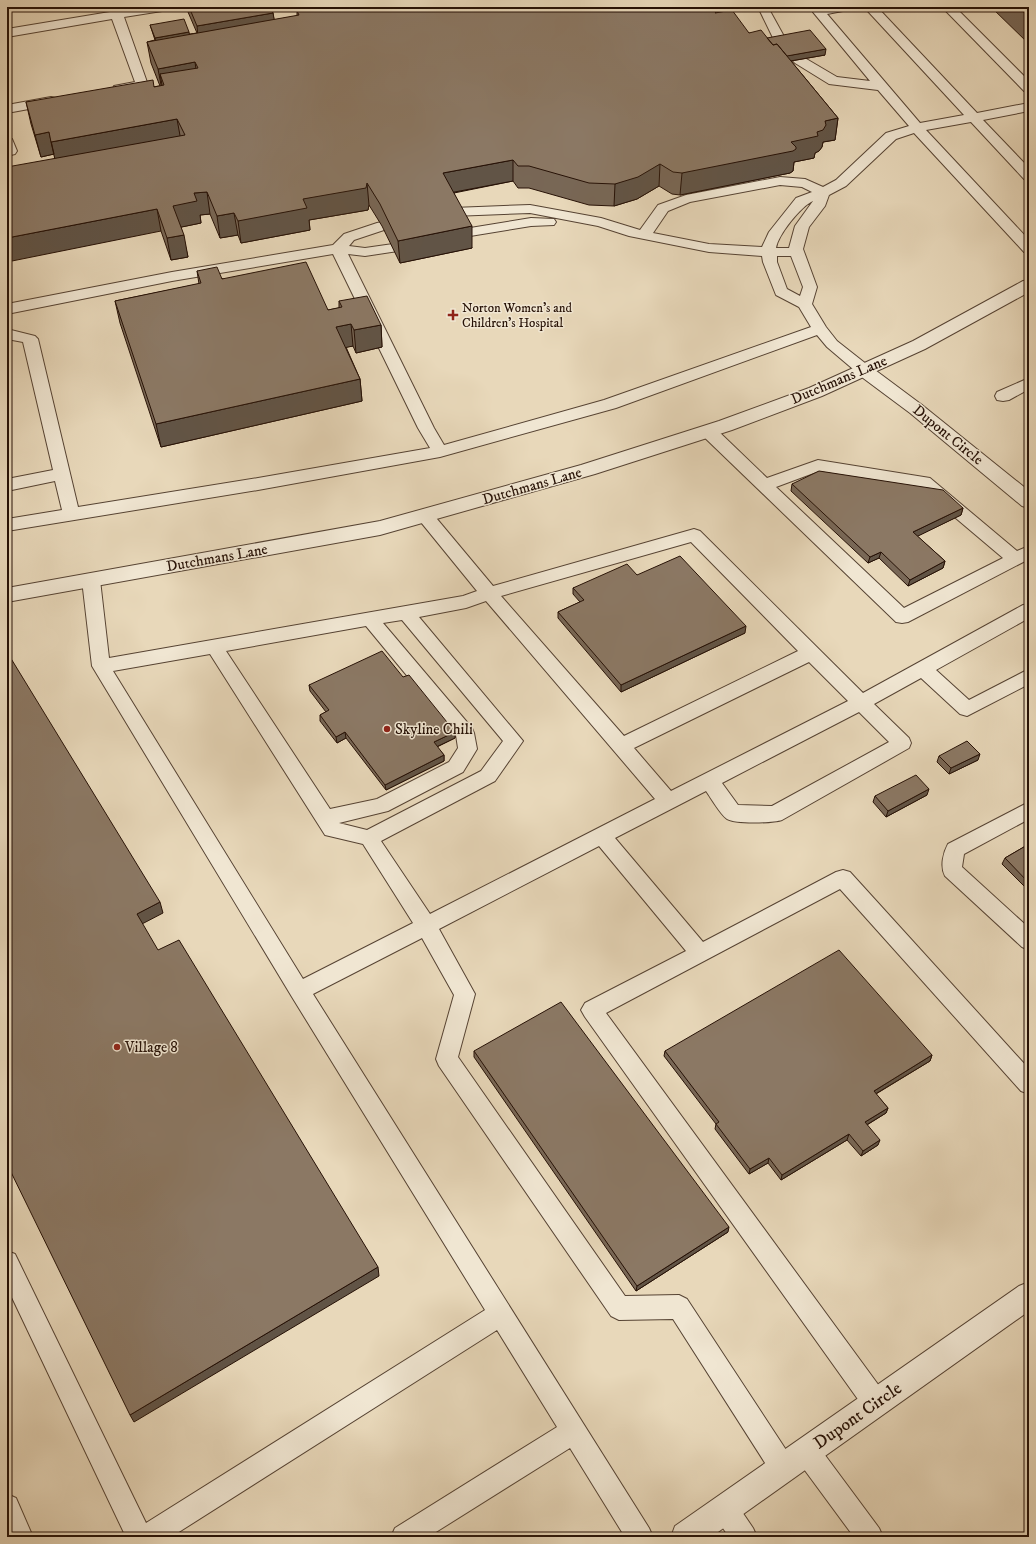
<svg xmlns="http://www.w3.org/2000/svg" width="1036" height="1544" font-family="'IM FELL DW Pica',serif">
	<rect width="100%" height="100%" fill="#e8d8ba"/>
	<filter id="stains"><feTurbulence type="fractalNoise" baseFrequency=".005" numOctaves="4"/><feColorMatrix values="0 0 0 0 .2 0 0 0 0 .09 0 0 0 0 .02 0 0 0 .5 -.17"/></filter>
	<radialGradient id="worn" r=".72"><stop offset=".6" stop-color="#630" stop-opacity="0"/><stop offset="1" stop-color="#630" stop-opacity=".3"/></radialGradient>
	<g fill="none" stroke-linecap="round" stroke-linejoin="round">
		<g stroke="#564333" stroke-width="2">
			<path id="service" d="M140,7H168L166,10L162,11L124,17L148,85L147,88C137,90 124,94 114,92L113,89L114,86L135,82L112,19L7,37V29Z
				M758,7H776L774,10L770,11L786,40L803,57L837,77L870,81L813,12L815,9L826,7H850L848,10L827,14L920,123L964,115L864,7H877L977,113L1029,103V111L983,120L1029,168V180L1024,179L971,122L926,130L1029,240V253L1024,252L914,133L896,139L846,186L829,195L825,206L809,227L803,249L817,287L812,304L826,327L837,341L870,367L873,371L870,375L865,376L860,375L827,347L817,335L616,408L440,457L258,490L7,531V519L62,510L55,481L7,491V479L53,470L23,342L7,339V329L35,336L38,339L78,507L258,478L430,448L418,428L333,254L172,281L7,314V304L172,272L333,245L344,234L377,223L382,222L387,223L389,226L387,229L354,240L349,246L365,248L393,244L398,245L400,248L398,251L365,256L348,254L434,428L444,445L604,400L811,327L799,307L776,295L763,262L762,256L709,252L629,236L598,226L530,213L453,216L448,215L446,212L448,209L453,208L530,205L601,218L640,230L658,205L686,195L780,177L805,179L823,187L836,180L886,133L909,126L878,90L829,84L795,63L775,42ZM780,185L802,187L812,192L796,198L769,232L762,247L709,244L653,233L668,211L690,202ZM813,201L795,226L789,248H776C778,235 801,206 813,201ZM777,256H791L803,287L800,296L787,289L777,262Z
				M942,7H955L1029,81V92L1024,91Z
				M51,97L56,98L58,101L56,104L7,113V105Z
				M7,138L12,139L17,151L15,154L7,156Z
				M531,218L554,219L556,222L554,225L531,226L464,237L459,236L457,233L459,230L464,229Z
				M1029,378V389L1009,400L1003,401L997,400L995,396L997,392Z
				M709,427L715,428L767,478L818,460L930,478L1017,551L1029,546V559L908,622L902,623L896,622L703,436L701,432L703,428ZM819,471L919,487L1003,558L904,608L776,487Z
				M426,511L432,513L493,586L694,529L700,531L863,693L1023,605L1029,604V618L936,670L969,700L1029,669V684L967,716L960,714L921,678L874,704L909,738L911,743L909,748L782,820C773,823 734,824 727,819C720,814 711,798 706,791L615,838L703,942L836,872L843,870L850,872L1029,1069V1094L1021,1091L840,889L606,1013L885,1394L888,1403L885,1412L876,1415L867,1412L585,1017L581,1010L585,1003L686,951L599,846L439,929L475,994L458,1057L625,1296L679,1295L687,1299L792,1459L796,1468L792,1477L783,1481L774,1477L673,1319L619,1320L611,1316L439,1066L436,1059L454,995L422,938L313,994L649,1528L653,1537H625L570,1448L428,1537H391L395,1528L557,1427L497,1330L171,1537H126L7,1287V1251L15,1254L146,1523L485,1310L292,997L92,666L82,580L85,576L91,574L97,576L100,580L109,658L463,596L477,591L420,521L418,517L420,513ZM691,542L798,651L624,736L501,596ZM486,601L655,799L430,914L381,841L495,781L523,741L419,617L466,608ZM402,620L503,741L481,771L367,830L339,823L388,811L463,772L477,749L474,733L472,728L383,623ZM366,626L456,735L458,748L449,762L377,799L330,809L226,651ZM210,654L325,835L363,844L413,923L303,979L113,671ZM809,662L848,701L671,791L634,748ZM859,712L889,742L772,806L738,805L722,783Z
				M1029,802V819L964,854L962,867L1029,928V950L1022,947L945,876C940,867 943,853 948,844Z
				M807,1439L816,1443L879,1528L883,1537H854L798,1461L794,1452L798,1443Z
				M7,1494L16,1498L33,1537H7Z
				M725,1496L734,1500L753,1528L757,1537H729L716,1518L712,1509L716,1500Z"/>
		</g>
		<g stroke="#564333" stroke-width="2">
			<path id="minor" d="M865,365L871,367L922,405L1029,491V508L1022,506L910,413L859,375L856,371L859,367Z
				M1029,1282V1311L711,1537H671L675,1526L1019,1286Z"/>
		</g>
		<g stroke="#564333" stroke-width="2">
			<path id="tertiary" d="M1029,280V292L925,349L822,396L732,430L595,474L380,535L7,602V588L380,521L581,465L719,421L809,388L913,341L1023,281Z"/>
		</g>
		<use href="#service" fill="#f0e6d2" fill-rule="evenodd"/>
		<use href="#minor" fill="#f0e6d2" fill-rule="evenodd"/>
		<use href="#tertiary" fill="#f0e6d2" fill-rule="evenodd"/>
	</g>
	<path fill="#786756" stroke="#261106" d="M187,7H270L273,13L274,20L297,16V11L317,8V7H725L724,11L749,33L825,55L791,61L838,118L835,140L823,142L822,147L819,151L815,153L814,158L794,162L793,171L790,173L680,195L672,194L659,186L637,199L614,206L589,205L529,188H518L513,181L454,193L472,248L400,263L382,226L369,205L368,210L309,220L310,230L241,243L238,235L220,238L210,214L200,215L201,223L181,227L188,257L171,260L161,231L55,158L54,154L41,157L31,124L26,102L160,86L151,63L147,42L155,40L150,25L190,34L197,33L188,12Z
		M991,7H1029V44Z
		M197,271L328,310L339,308V301L381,325L382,347L356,353L353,346L346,347L360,379L362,401L161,447L120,323L115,301L199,284Z
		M792,484L963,508L961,515L917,536L945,561L943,568L908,586L879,558L868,563L791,491Z
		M637,575L745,633L621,692L558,618V612L580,602L573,594V588Z
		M403,677L455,732V738L437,747L444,755V761L386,790L346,738L337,743L320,721V715L326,712L310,691L309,685Z
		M939,756L978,760L949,774L937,762Z
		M927,795L886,817L873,802L875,796Z
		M1029,844V891L1002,864L1005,858Z
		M474,1051L728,1232L636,1291L474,1057Z
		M665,1051L932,1055L930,1061L876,1094L888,1108L886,1113L867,1125L878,1145L861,1156L847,1140L781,1180L768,1163L749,1174L715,1129L716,1124L664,1056Z"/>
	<path fill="#615446" stroke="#261106" d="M720,7H725L723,22L715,13Z
		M273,13L275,24L198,37L197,26Z
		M189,32L190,38L156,44L155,38Z
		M826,49L825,55L773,64L774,58Z
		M195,62L198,84L160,74L163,90H162L158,69Z
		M838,118L835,140L823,142L822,147L819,151L815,153L814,158L794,162L793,171L790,173L680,195L682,173L791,142L817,132L825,121Z
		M177,119L181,141L56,164L51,142Z
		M49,132L54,154L41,157L35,135Z
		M513,160V181L444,194L443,173Z
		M660,164L659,186L637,199L614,206L615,184Z
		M367,183L369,205L368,210L309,220L310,230L241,243L238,221L303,199Z
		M207,192L210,214L200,215L201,223L177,228L173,206L194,193Z
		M157,209L161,231L7,262V238Z
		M234,213L238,235L220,238L217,216Z
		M472,226V248L400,263L398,241Z
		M184,235L188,257L171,260L167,238Z
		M351,324L353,346L339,349L336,327Z
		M381,325L382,347L356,353L354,330Z
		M360,379L362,401L161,447L156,424Z
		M963,508L961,515L912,539L913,532Z
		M881,552L879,558L868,563L870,557Z
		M945,561L943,568L908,586L910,580Z
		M746,626L745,633L621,692V685Z
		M345,732L346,738L337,743L336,737Z
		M455,732V738L434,748V742Z
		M980,754L978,760L949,774L951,768Z
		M444,755V761L386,790L385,785Z
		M929,789L927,795L886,817L888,811Z
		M160,902L163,913L140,925L137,914Z
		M932,1055L930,1061L872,1096L874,1091Z
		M888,1108L886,1113L863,1127L865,1122Z
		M849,1134L847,1140L781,1180L782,1175Z
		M880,1140L878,1145L861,1156L863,1151Z
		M769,1158L768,1163L749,1174L750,1169Z
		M729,1227L728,1232L636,1291L637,1286Z
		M378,1267L379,1276L134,1422L130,1415Z"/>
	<path fill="#8b7864" stroke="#261106" d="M189,7H270L273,13L197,26Z
		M323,7H720L715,13L732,10L749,33L761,30L773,45L777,44L838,118L825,121L826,125L823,130L817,132L818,136L791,142L796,147V149L793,151L682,173L673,172L660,164L638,177L615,184L589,183L529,166H518L513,160L443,173L472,226L398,241L380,204L367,183L366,188L303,199L307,208L238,221L234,213L217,216L207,192L194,193L197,201L173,206L184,235L167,238L157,209L7,238V167L185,135L177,119L51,142L49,132L35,135L26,102L153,80L154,87L164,85L160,74L198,68L195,62L158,69L147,42L299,15L297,11Z
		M1018,7H1029V17Z
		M184,19L189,32L155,38L150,25Z
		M810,30L826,49L787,56L777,44L773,45L767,38Z
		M306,262L328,310L342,307L339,301L367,296L381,325L354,330L351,324L336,327L360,379L156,424L115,301L201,283L197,271L217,267L222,279Z
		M819,471L943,490L963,508L913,532L945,561L910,580L881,552L870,557L792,484Z
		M680,556L746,626L621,685L558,612L584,600L573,588L627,564L637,575Z
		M382,651L403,677L409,675L455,732L434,742L444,755L385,785L345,732L336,737L320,715L329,710L309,685Z
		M7,652L160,902L137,914L158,950L179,940L378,1267L130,1415L7,1164Z
		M967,741L980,754L951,768L939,756Z
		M916,775L929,789L888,811L875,796Z
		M1029,844V883L1005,858Z
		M839,950L932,1055L874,1091L888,1108L865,1122L880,1140L863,1151L849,1134L782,1175L769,1158L750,1169L716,1124L719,1122L665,1051Z
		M561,1002L729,1227L637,1286L474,1051Z"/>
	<g fill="#8f2418" stroke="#f0e6d2" stroke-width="1.5">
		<path d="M451 309h4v4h4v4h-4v4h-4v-4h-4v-4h4z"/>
		<circle cx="387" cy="729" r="4"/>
		<circle cx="117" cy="1047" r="4"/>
	</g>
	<g text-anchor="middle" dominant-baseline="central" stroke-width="3" stroke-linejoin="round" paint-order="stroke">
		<g font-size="13" fill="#261106" stroke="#f0e6d2" text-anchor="start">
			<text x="462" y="308">Norton Women's and<tspan x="462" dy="15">Children's Hospital</tspan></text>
		</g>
		<g font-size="15" fill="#261106" stroke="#f0e6d2">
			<text transform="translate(839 380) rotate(-23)">Dutchmans Lane</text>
			<text transform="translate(948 435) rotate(39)">Dupont Circle</text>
			<text transform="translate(532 486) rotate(-16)">Dutchmans Lane</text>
			<text transform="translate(217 558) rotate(-10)">Dutchmans Lane</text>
		</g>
		<g font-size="15" fill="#261106" stroke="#f0e6d2" text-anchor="start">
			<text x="395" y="729">Skyline Chili</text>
			<text x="125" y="1047">Village 8</text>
		</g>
		<g font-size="18" fill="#261106" stroke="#f0e6d2">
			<text transform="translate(858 1416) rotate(-35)">Dupont Circle</text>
		</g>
	</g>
	<rect width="1036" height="1544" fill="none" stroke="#e8d8ba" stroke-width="24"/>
	<rect x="8" y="8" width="1020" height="1528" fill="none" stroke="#261106" stroke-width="2"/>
	<rect x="12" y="12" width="1012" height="1520" fill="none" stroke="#261106"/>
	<rect width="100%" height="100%" filter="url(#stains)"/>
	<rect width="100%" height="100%" fill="url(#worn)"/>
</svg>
